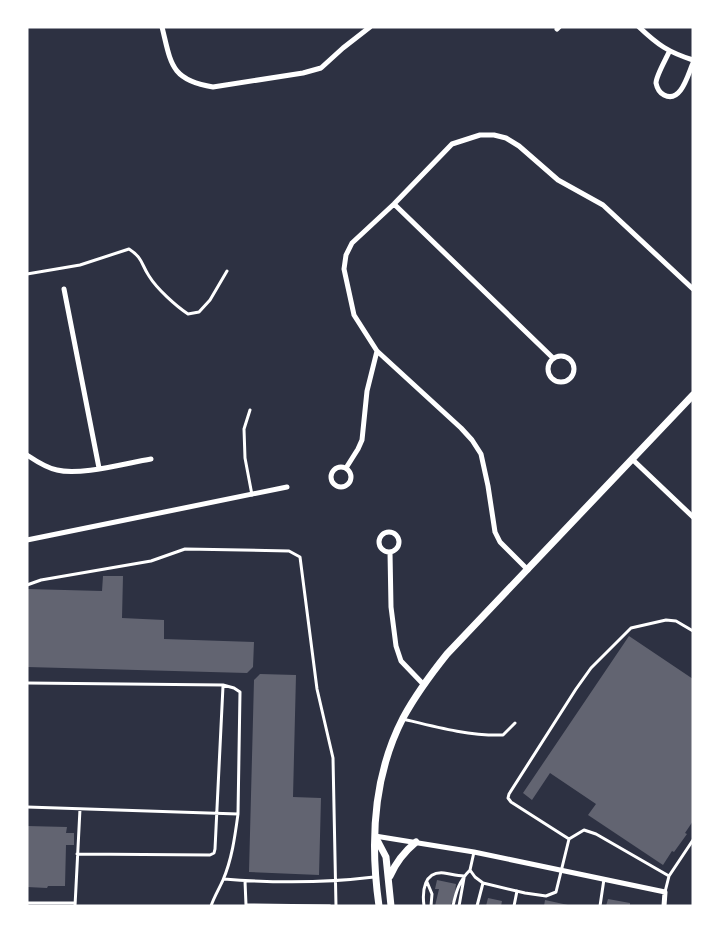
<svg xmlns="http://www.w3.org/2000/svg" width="720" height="933" font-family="'Fira Sans',sans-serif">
	<rect width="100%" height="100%" fill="#2d3142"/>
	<path fill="#626471" d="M103,576H123L122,618L164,620V639L254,642L253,667L247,673L27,667V589L102,591Z
		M629,636L693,679V821L685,833L687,834L674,852L672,851L663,865L588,815L596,804L550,773L532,800L523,793Z
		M260,674L296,675L293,797L321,798L319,875L249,872L254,680Z
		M27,826L67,827L66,833H74V845H66L65,886H48L47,888L27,887Z
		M437,880L456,884L454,902H452L451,906H435L439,889H435Z
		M488,898L502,901L501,906H486Z
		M608,899L630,903V906H606Z
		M545,900L568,905V906H544Z"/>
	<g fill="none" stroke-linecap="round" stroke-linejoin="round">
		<path stroke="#fff" stroke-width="3" d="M27,274L80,265L129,249C143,258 141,264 149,276C157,289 176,306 188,314L199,312L210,300L227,271
			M250,410L244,429L245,458L252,495
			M27,585L41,580L151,561L185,549L289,551L300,557L317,689L333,758L336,906
			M27,683L223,685L234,688L240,692L238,814L27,807
			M403,719C436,727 469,736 503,735L515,723
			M569,839L511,802L508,798L509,794L576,689L591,668L631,628L666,620L676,621L693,631
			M474,852L470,870L475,877L483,883L525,893L546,896L556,892L569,839L584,830L596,834L669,876
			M77,854L210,855L214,853L215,849L223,686
			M224,879C273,883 325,883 374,877
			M245,881L246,905L330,906
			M427,882L432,894L431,906
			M665,892L669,876L693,840
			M27,903H75
			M75,906L80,809
			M211,906C214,897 219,889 223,880C232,859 235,836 238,814
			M424,906C422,891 424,871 444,873C451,874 457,876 464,876
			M453,906C456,892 459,881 470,870
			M459,906L464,878
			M477,906L483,883
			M514,906L517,891
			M600,906L604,879"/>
		<path stroke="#fff" stroke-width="5" d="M162,27C171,63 170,80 213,87L303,73L321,68L343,48L370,27
			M639,27C658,45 668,52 693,60
			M557,29L559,27
			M669,52C666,59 656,76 656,83C657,88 660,93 664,95C681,104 688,74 693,63
			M394,204L553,358
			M64,289L99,468
			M548 369a13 13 0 1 1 26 0a13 13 0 1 1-26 0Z
			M27,455C36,461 46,468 57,470C80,476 126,463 151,459
			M632,459L693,517
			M331 477a10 10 0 1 1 20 0a10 10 0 1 1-20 0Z
			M346,468L358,449L362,440L367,391L377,351
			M379 542a10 10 0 1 1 20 0a10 10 0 1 1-20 0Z
			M27,540L287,487
			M390,552L391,607L396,646L401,661L424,685
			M528,570L500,542L495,532L488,486L481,454L472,440L461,428L377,351L354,315L344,269L346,255L352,243L394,204L452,144L480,135H494L506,138L519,146L558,180L603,205L693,289
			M375,836L474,852L665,892L664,906"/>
		<path stroke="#fff" stroke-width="7" d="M375,836L386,857L391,906
			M390,876C396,862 404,852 416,842
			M379,906C370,843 373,776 403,718C415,696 431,674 447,654L693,395"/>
	</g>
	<rect width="720" height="933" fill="none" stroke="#ffffff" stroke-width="57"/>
</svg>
